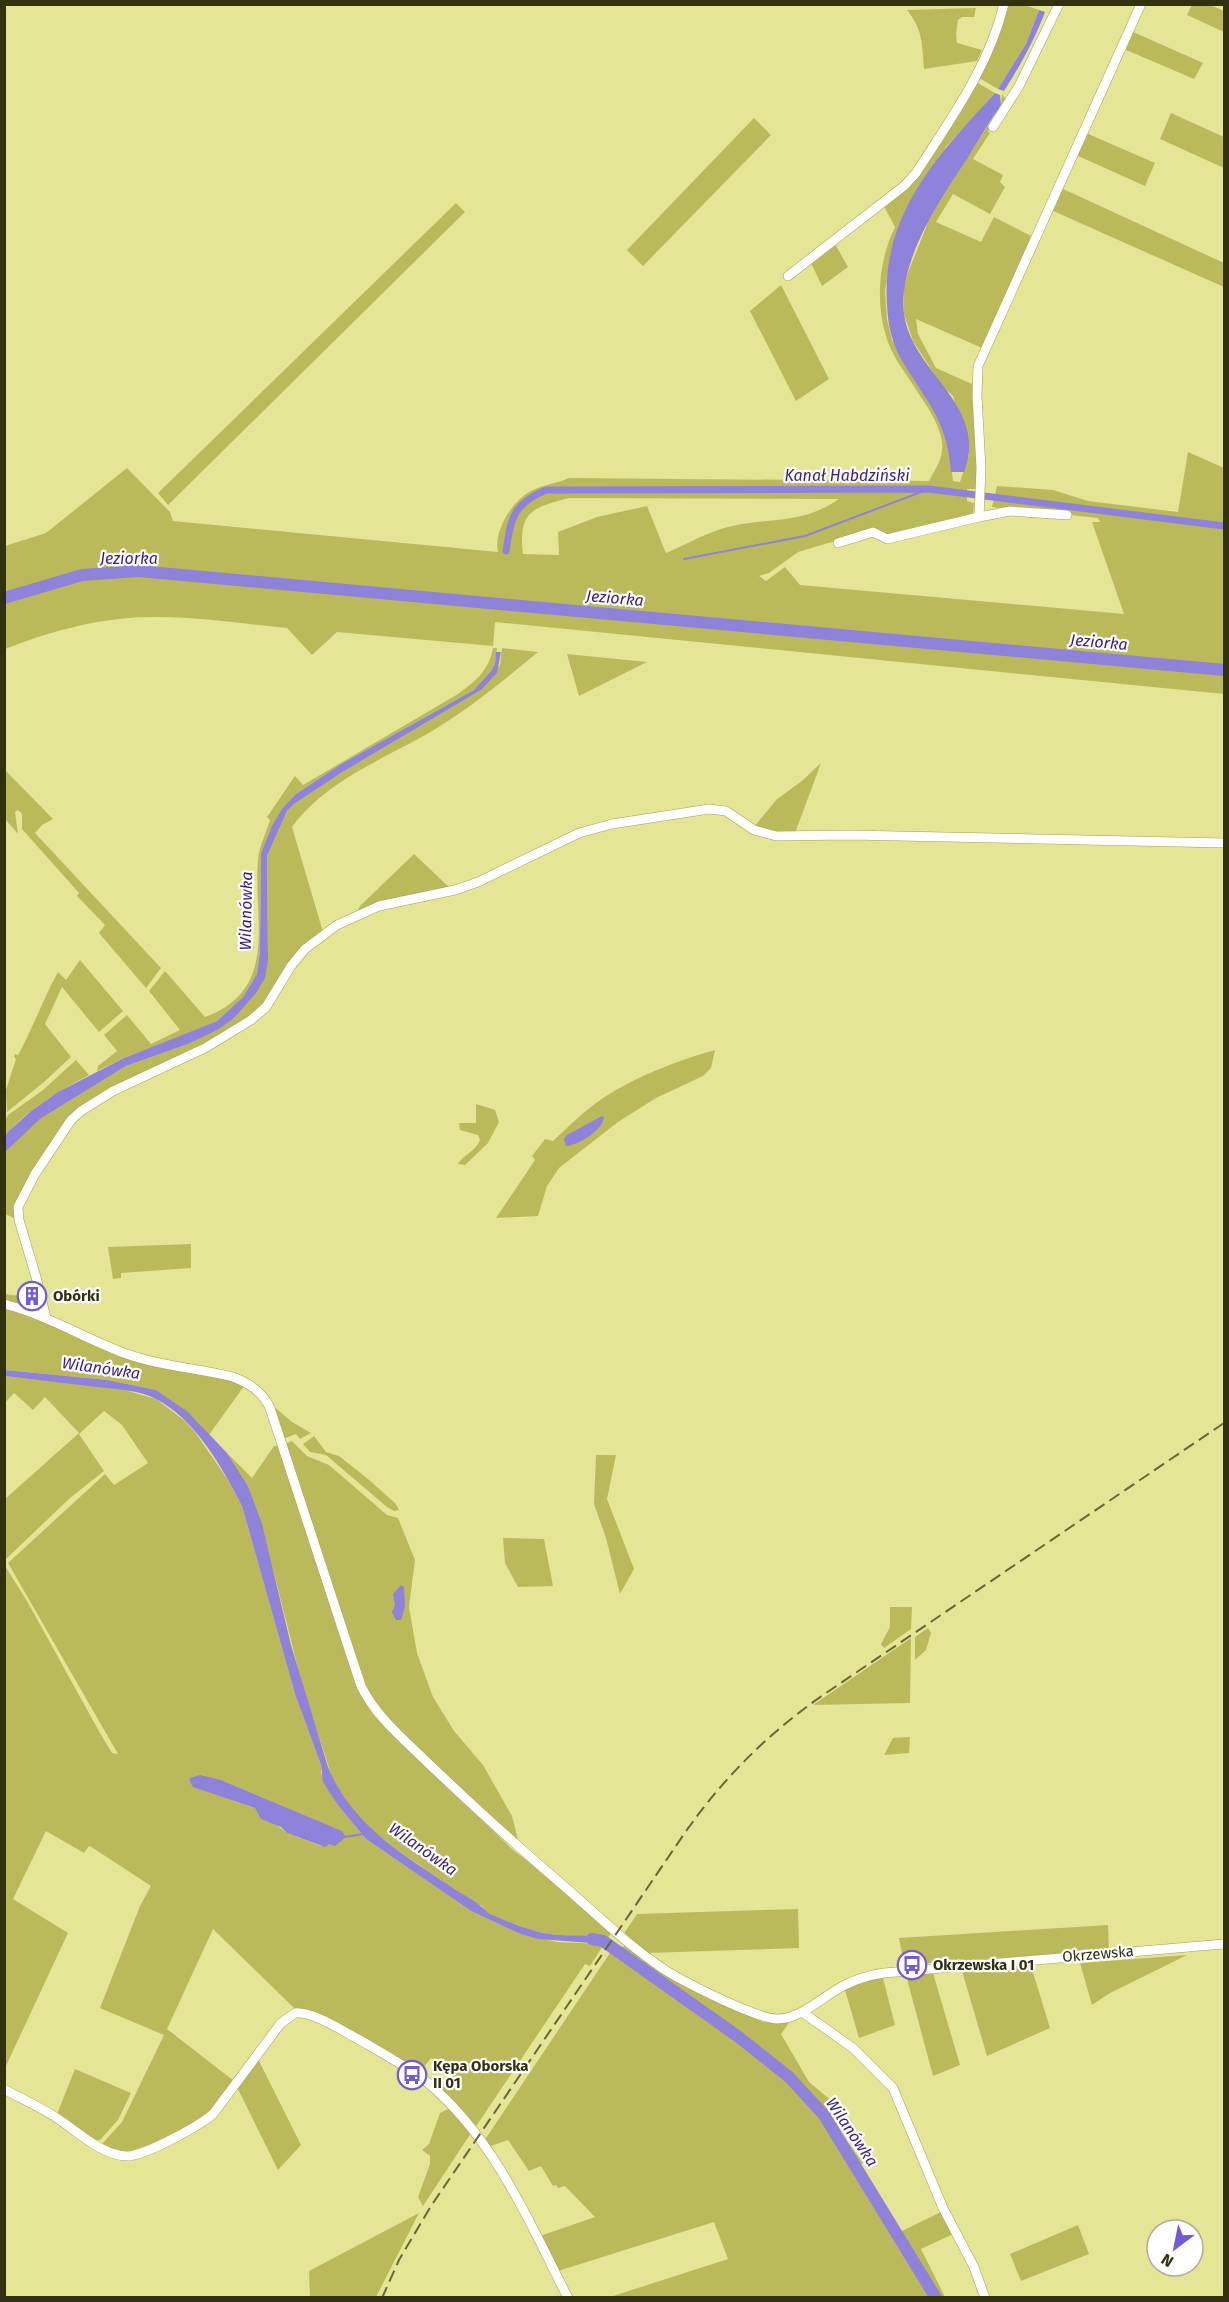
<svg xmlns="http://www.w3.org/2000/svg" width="1229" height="2302" font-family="'Fira Sans',sans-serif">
	<rect width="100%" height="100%" fill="#e5e596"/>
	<path fill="#bbba5b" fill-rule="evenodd" d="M1008,5H1025L1039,10L1026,44L998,89L979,78Z
		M1192,5H1210L1224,11V32L1187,15Z
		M976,8L974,17H962L958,20L956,34L957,43L982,50L977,61L924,69C922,44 923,30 907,10Z
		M1131,31L1203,63L1194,79L1124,49Z
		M976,82L995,93L946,147L891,254L885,291L887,319L892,340L900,355L934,409L945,435L950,454L953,481L960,482L969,455L953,396L942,386L913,341L904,314V288L907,275L929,220L944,194L1001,105L1002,94L1006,100L1002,111L988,131L990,133L973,159L1003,175L1000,182L1005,187L990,214L953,194L936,222L981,242L994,217L1031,236L982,348L916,319L918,334L936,368L972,384L977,477L976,489H967V501L974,503L973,513L970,516L890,536L880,531L872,530L798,552L769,573L759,576L766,581L785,567L800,585L1124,614L1092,522H1100L1098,518L992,507L997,486L1053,490L1088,501L1178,512L1188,452L1224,468V694L495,622L493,646L337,632L312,655L287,628C245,624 201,617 158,617C106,616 53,630 5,649V546L46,533L127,468L170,512L173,521L498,552C493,531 513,499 533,490C545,484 558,483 569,478L929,481C936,468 944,457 942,442C939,422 926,405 915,388C905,372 891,355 886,336C875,300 879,260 895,227L884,206L903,192ZM570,498L839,499C797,528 762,515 718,530C700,536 683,546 666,553L647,506L597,517L558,532L559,555L523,554C518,512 532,507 570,498Z
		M1171,113L1224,137V168L1160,139Z
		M754,118L771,135L643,266L627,250Z
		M1086,133L1155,163L1145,186L1076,155Z
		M1061,188L1224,263V287L1051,210Z
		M456,203L465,212L168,505L158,493Z
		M835,244L848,267L822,286L811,263Z
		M781,285L829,379L796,401L750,311Z
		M493,648H497L495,664L491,671L474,690L341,764L296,794L261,854L260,952L257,974L243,997L217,1021L124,1058L97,1071L98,1066L117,1051L104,1035L127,1015L151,1044L180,1030L149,991L165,971L205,1017C280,989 253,921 258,860C259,847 266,833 270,820L267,817L295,776L303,785L458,694C476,681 489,670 493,648Z
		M502,648L538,652C503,681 467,711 427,734C381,760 325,782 292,827L323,932L263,1006L225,1033L84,1107L15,1205L14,1218L5,1214V1152L15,1140L40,1119L126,1066L188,1044L233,1019L268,960L267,856L287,811L294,804L341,773L481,690L500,665Z
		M567,654L647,662L579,696Z
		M821,763L795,833L773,832L754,827L776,800L803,780Z
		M5,770L53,819L42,825L35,833L161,968L146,988L99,933L105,925L77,896L79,893L22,829V814L18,810L15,812L18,834L5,819Z
		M414,854L450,888L357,912L360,906Z
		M80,960L123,1011L99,1032L62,987L45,1024L71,1057L44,1082L7,1112L6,1090L16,1059L14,1057L15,1054L18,1055C33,1028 43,999 58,972L66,980Z
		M715,1050L711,1068L703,1076L656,1098L618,1122L559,1168L547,1186L538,1216L496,1218L535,1160L532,1156L545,1139L553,1141C569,1126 585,1110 603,1098C637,1076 676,1061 715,1050Z
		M76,1060L89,1075C61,1090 24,1111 5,1137V1121L8,1115L43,1090Z
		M476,1104L495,1110L499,1122L488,1143L465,1165L458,1164C464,1154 476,1151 480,1140L478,1135L460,1130L459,1123H476Z
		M191,1244V1268L121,1273V1278L113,1279L108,1247Z
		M37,1290L38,1298L28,1306L5,1302V1294L20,1296Z
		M5,1308L28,1315L115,1353L233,1380L244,1386L209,1435L197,1421L156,1390L108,1380L5,1370Z
		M5,1376L121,1389L156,1399L185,1421L195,1432L228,1480L242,1506L295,1694L321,1765V1773L337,1804L366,1839L471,1911L518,1933L557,1942L604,1944L590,1966L585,1964L477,2125L469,2123L438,2089L447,2081L449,2075L431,2058L419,2073L325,2019L294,2008L213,1929L167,2029L234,2081L207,2115L183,2133L128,2152L109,2149L102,2144L122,2122L164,2035L100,2008L140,1906L151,1886L93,1848L89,1846L84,1853L46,1831L13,1899L68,1933L5,2068V1566L27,1601L100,1733L112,1753L118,1754L8,1563L105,1474L114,1485L148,1463L122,1425L104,1411L79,1434L104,1471L70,1498L5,1560V1499L79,1433L45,1397L33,1410L14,1393L5,1403ZM221,1780L329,1826L342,1831L321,1846L287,1833L255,1808L231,1800Z
		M271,1404L292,1422L311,1433L300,1439L296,1434L283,1439Z
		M314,1436L326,1452L339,1456L368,1479L395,1503L399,1510L394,1511L387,1507L326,1455L310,1452L303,1444Z
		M292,1441L307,1456L329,1465L387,1515L398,1518L415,1560L409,1607L417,1653L433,1697L454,1731L483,1765L512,1816L519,1844L382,1714L370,1697L285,1444Z
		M274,1446H279L357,1682L367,1706L374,1716L513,1850L545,1874L611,1933L607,1940C588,1933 579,1936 560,1935C535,1934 511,1923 487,1913L482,1906L468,1899L396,1849L367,1826L351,1809L335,1786L303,1688L275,1577L248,1486L227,1453L252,1478Z
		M596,1455H616L607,1499L634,1569L620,1594L606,1538L594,1504Z
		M503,1538L544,1539L553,1586L518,1587L505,1563Z
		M890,1607H912L911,1629L884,1648L881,1644L890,1627Z
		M928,1628L931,1633L926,1650L915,1660V1637Z
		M911,1638L910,1703L813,1705Z
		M910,1737L909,1753L884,1755L893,1738Z
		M798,1909L799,1948L647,1953L623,1935L637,1914Z
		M1108,1925L1109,1950L904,1965L899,1938Z
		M624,1946L668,1975L763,2022L789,2023L781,2034L809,2082L833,2102L839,2099L844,2112L831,2119L863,2163L858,2166L900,2232L941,2212L953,2234L921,2249L945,2297H610L728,2259L714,2222L558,2271L540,2236L595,2217L565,2186L558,2188L556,2185L553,2186L541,2166L529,2171L508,2140L491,2146L484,2141L614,1947L620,1950Z
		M1187,1955L1110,1993L1092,2005L1080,1963Z
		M1031,1966L1050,2028L987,2056L962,1971Z
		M933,1973L960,2065L933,2076L906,1975Z
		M883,1978L895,2025L859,2038L845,1990L863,1981Z
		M258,2059L301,2145L278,2170L237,2087Z
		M75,2069L131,2093L118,2120L100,2140H96L57,2114Z
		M450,2108L471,2133L423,2206L418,2197L430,2164V2156L422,2150L429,2144L440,2113Z
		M419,2213L376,2297H310L309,2271Z
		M1078,2225L1089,2254L1021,2281L1010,2254Z"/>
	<path fill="#8e82da" d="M1039,10L1045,12C1034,41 1020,66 1004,91L998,89L1026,44Z
		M995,93L1000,95L1001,105C989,122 978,141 967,159C940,200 898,261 904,313C911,373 990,405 964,472H951C947,415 922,398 898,353C890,336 888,322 887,305C881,214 938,155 995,93Z
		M496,652H501L497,673L481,690L341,773L294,804L287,811L267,856L268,960L265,978L256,993L233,1019L217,1030L188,1044L126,1066L40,1119L5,1152V1137L8,1132L31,1111L58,1092L124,1058L217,1021L243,997L257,974L260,952L261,854L272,826L282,809L296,794L341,764L474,690L491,671L495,664Z
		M602,1116L604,1117C603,1130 579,1145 566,1146L564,1139L567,1135Z
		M5,1370L108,1380L156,1390L188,1412L227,1453L248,1486L262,1524L291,1645L328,1767C351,1824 401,1853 450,1886C462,1895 478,1901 488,1913C511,1923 535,1934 560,1935C579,1936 588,1933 607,1940L604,1944L538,1939L518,1933L471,1911L366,1839L337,1804L323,1782L321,1765L295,1694L242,1506C222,1467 196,1420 156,1399C139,1390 115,1389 97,1387C66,1383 35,1380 5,1376Z
		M401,1585L404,1587L405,1606L401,1620H396L392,1612L395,1605L393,1594Z
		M200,1775L221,1780L342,1831L346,1837L335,1846L329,1844L325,1847L287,1833L281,1827L261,1819L255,1808L193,1787L190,1782V1778Z"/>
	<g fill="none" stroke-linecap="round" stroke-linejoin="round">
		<path stroke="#8e82da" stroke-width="2" d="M684,559L805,536L929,489
			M345,1837L363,1834"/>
		<path stroke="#8e82da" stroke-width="7" d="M506,551C511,518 513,504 546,490L929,489L1224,526"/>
		<path stroke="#8e82da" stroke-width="12" d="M4,598L82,575L138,571L1224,670
			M592,1939L603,1941L623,1955L740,2038L789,2077L824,2115L936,2298"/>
		<g stroke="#a1a154" stroke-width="10">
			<path id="minor" d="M993,127L1019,86L1059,4
				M788,276L904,186L916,173C950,120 989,67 1004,4
				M979,517L1010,511L1067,515
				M838,543L873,532L887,539L979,517L981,468L977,396L978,366L1141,4
				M4,1304C47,1315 84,1338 124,1353C159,1366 197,1368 233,1377C249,1383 263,1392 270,1408L361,1686C377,1718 404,1739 429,1764C469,1802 508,1838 550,1874C588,1906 623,1942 665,1970C686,1983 755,2018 777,2019C802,2019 824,1995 845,1985C858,1978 871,1975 884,1973L1224,1944
				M46,1318L36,1277L19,1220L18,1207L35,1174L71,1120L81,1111L113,1091L205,1048L251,1020L266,1007L291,966L305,949L337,925L379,906L455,890L478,882L579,833L612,824L709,809L726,811L754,830L776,836L850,835L1224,843
				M802,2012L853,2048L893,2088L943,2208L974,2267L985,2298
				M4,2089C22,2099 40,2107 57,2118C77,2131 101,2155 126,2156C143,2157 199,2126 213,2114L281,2023L295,2013C312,2011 343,2031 358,2039C382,2053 407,2066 428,2083C494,2138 530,2223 568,2298"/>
		</g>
		<use href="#minor" stroke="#fff" stroke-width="9"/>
		<path stroke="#676738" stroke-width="2" stroke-dasharray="12 6" stroke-linecap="butt" d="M382,2298L399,2260L431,2206L682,1837C722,1779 768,1733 826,1693L1224,1423"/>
	</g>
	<defs>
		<g id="building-ring" transform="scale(1.5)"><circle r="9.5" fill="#fff" stroke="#745ad5" stroke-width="1.5"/><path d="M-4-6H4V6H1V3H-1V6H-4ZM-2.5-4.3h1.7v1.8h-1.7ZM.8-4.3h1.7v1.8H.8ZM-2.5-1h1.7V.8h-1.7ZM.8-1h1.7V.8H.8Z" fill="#745ad5"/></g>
		<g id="bus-ring" transform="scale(1.5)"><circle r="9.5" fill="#fff" stroke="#745ad5" stroke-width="1.5"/><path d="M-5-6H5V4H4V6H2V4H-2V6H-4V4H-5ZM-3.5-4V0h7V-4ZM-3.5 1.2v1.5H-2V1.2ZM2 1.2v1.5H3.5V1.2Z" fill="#745ad5"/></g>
	</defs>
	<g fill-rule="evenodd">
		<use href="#building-ring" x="32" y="1296"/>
		<use href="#bus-ring" x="912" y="1965"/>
		<use href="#bus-ring" x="412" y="2075"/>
	</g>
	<g text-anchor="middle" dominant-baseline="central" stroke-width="4.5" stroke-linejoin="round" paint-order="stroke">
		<g font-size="15" font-weight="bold" fill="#313110" stroke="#fff" text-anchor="start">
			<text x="53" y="1296">Obórki</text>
			<text x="933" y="1965">Okrzewska I 01</text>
			<text x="433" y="2066">Kępa Oborska<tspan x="433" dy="17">II 01</tspan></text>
		</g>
		<g font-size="15" fill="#313110" stroke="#fff">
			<text transform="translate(1098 1954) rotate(-5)">Okrzewska</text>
		</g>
		<g font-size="16" font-style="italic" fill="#3b1b83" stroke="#fff">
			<text x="847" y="475">Kanał Habdziński</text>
			<text x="129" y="558">Jeziorka</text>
			<text transform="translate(615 598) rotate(5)">Jeziorka</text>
			<text transform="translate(1099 642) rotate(5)">Jeziorka</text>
			<text transform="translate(246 911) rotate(-89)">Wilanówka</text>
			<text transform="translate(101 1368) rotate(8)">Wilanówka</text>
			<text transform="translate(423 1849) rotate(35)">Wilanówka</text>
			<text transform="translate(852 2132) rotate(56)">Wilanówka</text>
		</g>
	</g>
	<rect width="1229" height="2302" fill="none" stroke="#313110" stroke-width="12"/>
	<g transform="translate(1175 2248) rotate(212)"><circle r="28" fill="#ffffff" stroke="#adad9f" stroke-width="1.5"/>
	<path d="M0-4.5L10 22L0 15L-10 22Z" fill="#745ad5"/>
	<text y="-9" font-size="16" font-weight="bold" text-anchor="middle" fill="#313110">N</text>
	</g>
</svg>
